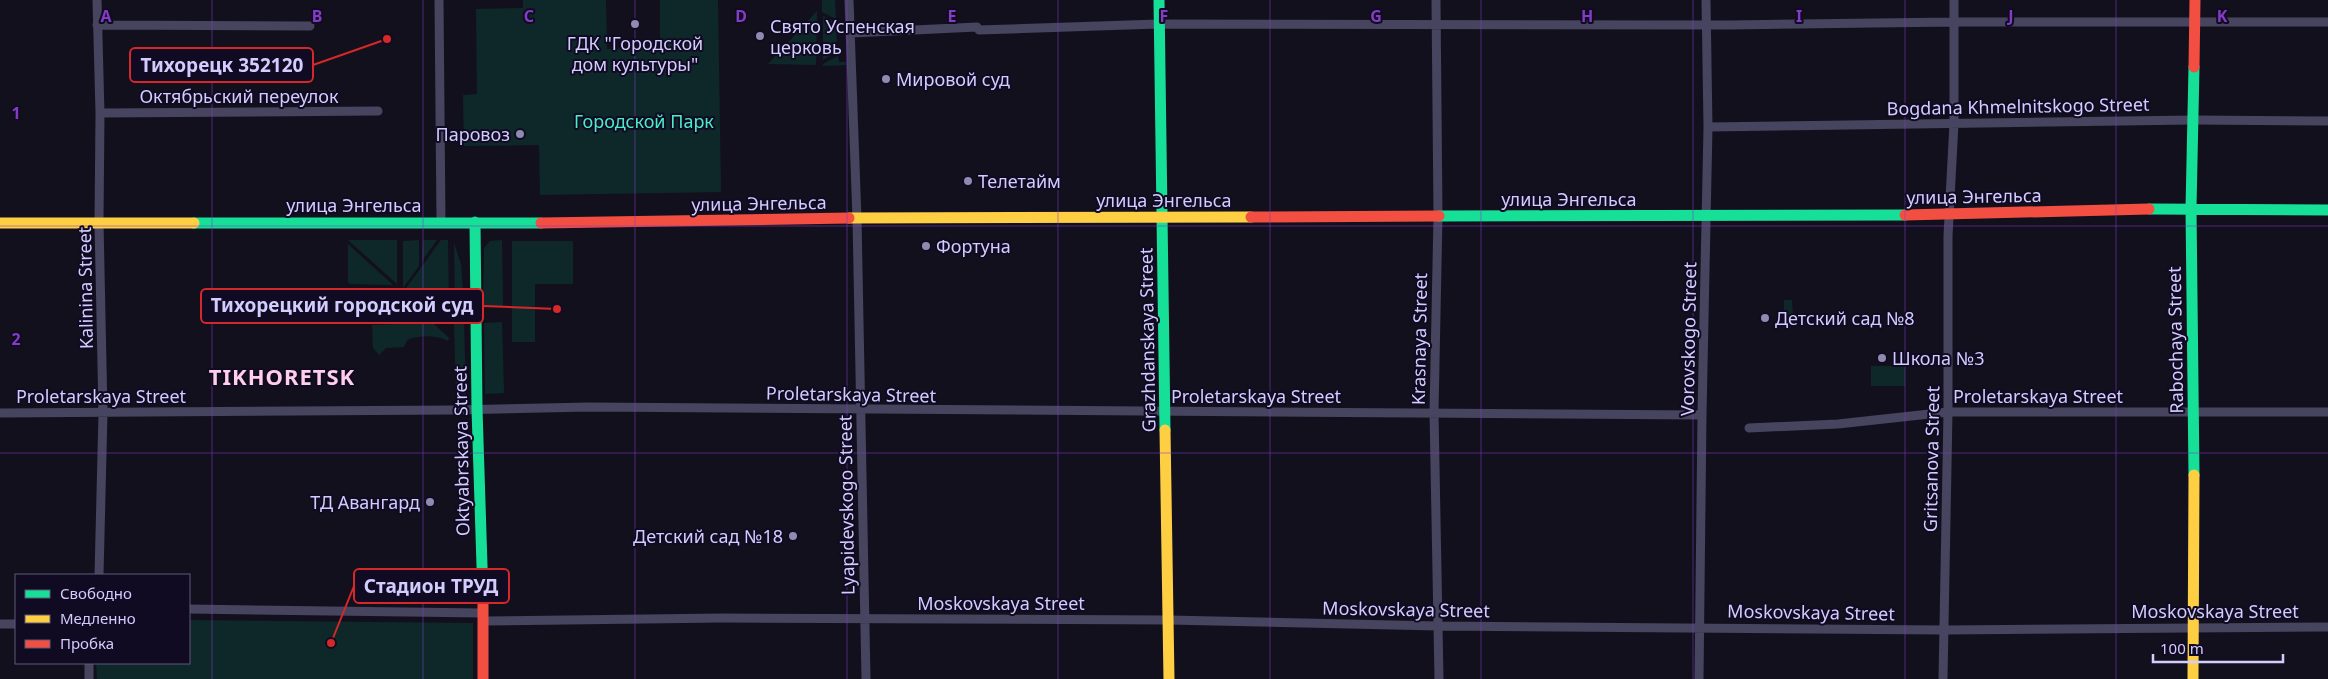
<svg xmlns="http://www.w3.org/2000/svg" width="2328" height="679" font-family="'Noto Sans',sans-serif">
	<rect width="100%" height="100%" fill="#13101d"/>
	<path fill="#0e282a" d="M523,0H606L607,49L660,48V0H718L721,192L540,195L539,145L464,146L463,95L477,94L476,9L523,8Z
		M822,0H835L836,19L822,12Z
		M817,11L816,65L768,64Z
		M823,16L836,23L837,51L823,60Z
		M838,56L839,62H846V65L823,66V64Z
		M348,240H397V284Z
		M419,240V266L403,288V241Z
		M423,240H437L422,261Z
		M441,240H448L449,307L422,308L404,291Z
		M502,240L503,306L483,307L484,248L490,241Z
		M512,241H573V284H535V342H512Z
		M454,243L461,264L464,307H455Z
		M348,244L393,285L350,284L348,282Z
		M1784,300H1792L1793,316H1784Z
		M502,322L504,393L485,394L484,323Z
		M433,323L449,338L448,341C437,335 419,335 407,340L404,347L386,348L379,355L373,348L372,325Z
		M454,323H464L466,394L456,395Z
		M1871,366H1905V386H1871Z
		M189,620L473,623V679H97L96,663H189Z"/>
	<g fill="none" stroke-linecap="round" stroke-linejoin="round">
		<path stroke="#46445e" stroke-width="9" d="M97,0L100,113L99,222L103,413L99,575
			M439,0L441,222
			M849,0L857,219L866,679
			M1436,0L1438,216L1434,412L1439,679
			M97,25L310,26
			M851,33L977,27L979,30L1158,24L1730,25L1954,22H2328
			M100,113L378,111
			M1708,127L2194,120L2328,121
			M0,413L454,410L589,407L1702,415
			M1749,428L1838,424L1948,412H2328
			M189,609L483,613
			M483,621L722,618L1169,620L1438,626L1945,630L2328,627
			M0,624H16
			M89,663V679
			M1699,679L1702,415L1708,127L1706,0
			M1943,679L1948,412V236L1954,123V0"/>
		<path stroke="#16e098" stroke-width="11" d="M1159,0L1165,430
			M2194,67L2191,208L2194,475
			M2149,209L2328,210
			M1439,216L1905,215
			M475,222L477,409L483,597
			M194,223H541"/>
		<path stroke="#ffcf43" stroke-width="11" d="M849,218L1251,217
			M0,223H194
			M1165,430L1169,679
			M2193,679L2194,475"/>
		<path stroke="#f24e42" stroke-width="11" d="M2194,67L2195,0
			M1905,215L2149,209
			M1251,217L1439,216
			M541,223L849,218
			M483,597V679"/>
	</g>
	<path fill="none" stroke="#843cc5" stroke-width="1" stroke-opacity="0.55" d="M212,0V679M423,0V679M635,0V679M847,0V679M1058,0V679M1270,0V679M1481,0V679M1693,0V679M1905,0V679M2116,0V679M0,226H2328M0,453H2328"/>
	<g fill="#908ab0" stroke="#100b22" stroke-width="2">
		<circle cx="635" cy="24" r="5"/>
		<circle cx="760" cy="36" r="5"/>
		<circle cx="886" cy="79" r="5"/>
		<circle cx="520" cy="134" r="5"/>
		<circle cx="968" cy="181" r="5"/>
		<circle cx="926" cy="246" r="5"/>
		<circle cx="1765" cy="318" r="5"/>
		<circle cx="1882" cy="358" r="5"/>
		<circle cx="430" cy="502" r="5"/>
		<circle cx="793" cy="536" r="5"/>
	</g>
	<g text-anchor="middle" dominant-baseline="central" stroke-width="4" stroke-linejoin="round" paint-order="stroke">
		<g font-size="18" fill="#d3ccff" stroke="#100b22" text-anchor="start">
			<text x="770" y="26">Свято Успенская<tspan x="770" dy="21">церковь</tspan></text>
			<text x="635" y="43" text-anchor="middle">ГДК "Городской<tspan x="635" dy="21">дом культуры"</tspan></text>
			<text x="896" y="79">Мировой суд</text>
			<text x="510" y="134" text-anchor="end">Паровоз</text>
			<text x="978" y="181">Телетайм</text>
			<text x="936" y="246">Фортуна</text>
			<text x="1775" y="318">Детский сад №8</text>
			<text x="1892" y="358">Школа №3</text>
			<text x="420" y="502" text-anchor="end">ТД Авангард</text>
			<text x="783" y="536" text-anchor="end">Детский сад №18</text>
		</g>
		<g font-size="18" fill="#d3ccff" stroke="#100b22">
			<text x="239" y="96">Октябрьский переулок</text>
			<text transform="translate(2018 106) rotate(-1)">Bogdana Khmelnitskogo Street</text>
			<text transform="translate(1974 196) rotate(-1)">улица Энгельса</text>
			<text x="1569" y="199">улица Энгельса</text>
			<text x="1164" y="200">улица Энгельса</text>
			<text transform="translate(759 203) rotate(-1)">улица Энгельса</text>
			<text x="354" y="205">улица Энгельса</text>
			<text transform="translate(85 288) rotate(-91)">Kalinina Street</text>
			<text transform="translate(1419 339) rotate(-89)">Krasnaya Street</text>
			<text transform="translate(1688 339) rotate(-89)">Vorovskogo Street</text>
			<text transform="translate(1147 340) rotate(-91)">Grazhdanskaya Street</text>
			<text transform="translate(2175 340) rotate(-91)">Rabochaya Street</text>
			<text transform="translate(851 394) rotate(1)">Proletarskaya Street</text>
			<text x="101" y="396">Proletarskaya Street</text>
			<text x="1256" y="396">Proletarskaya Street</text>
			<text x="2038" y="396">Proletarskaya Street</text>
			<text transform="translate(461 451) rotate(-91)">Oktyabrskaya Street</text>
			<text transform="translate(1931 459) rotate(-89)">Gritsanova Street</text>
			<text transform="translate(846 505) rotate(-91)">Lyapidevskogo Street</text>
			<text x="1001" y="603">Moskovskaya Street</text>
			<text transform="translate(1406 609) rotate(1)">Moskovskaya Street</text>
			<text x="2215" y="611">Moskovskaya Street</text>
			<text transform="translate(1811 612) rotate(1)">Moskovskaya Street</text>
		</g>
		<g font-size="18" fill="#4cebc8" stroke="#100b22">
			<text x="644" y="121">Городской Парк</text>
		</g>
		<g font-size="22" font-weight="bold" letter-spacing="1" fill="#ffceeb" stroke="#100b22">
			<text x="282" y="376">TIKHORETSK</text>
		</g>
	</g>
	<g font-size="16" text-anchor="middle" font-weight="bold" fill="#843cc5" stroke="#100b22" stroke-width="4" stroke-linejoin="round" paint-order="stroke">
		<text x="106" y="22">A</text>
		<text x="317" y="22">B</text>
		<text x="529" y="22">C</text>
		<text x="741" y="22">D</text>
		<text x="952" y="22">E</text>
		<text x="1164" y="22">F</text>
		<text x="1376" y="22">G</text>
		<text x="1587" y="22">H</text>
		<text x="1799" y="22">I</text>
		<text x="2011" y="22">J</text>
		<text x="2222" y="22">K</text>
		<text x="16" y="119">1</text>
		<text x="16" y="345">2</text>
	</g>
	<path fill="none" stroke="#d62828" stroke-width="2" d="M387 39L313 65M557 309L483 306M331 643L354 586"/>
	<g fill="#d62828" stroke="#100b22" stroke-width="2">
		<circle cx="387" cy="39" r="5"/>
		<circle cx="557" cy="309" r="5"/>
		<circle cx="331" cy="643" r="5"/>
	</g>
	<g fill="#100b22" stroke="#d62828" stroke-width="2">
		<rect x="130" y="48" width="183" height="34" rx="5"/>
		<rect x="201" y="289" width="282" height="34" rx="5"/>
		<rect x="354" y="569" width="155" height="34" rx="5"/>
	</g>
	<g font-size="19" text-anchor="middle" font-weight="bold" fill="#d3ccff">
		<text x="222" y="72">Тихорецк 352120</text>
		<text x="342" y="312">Тихорецкий городской суд</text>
		<text x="431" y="593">Стадион ТРУД</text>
	</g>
	<rect x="15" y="574" width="175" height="90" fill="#100b22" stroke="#5e587a"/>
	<rect x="25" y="590" width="25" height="8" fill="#16e098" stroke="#5e587a"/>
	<text x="60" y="599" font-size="15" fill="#d3ccff">Свободно</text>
	<rect x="25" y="615" width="25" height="8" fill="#ffcf43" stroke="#5e587a"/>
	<text x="60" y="624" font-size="15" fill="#d3ccff">Медленно</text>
	<rect x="25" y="640" width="25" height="8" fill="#f24e42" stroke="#5e587a"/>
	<text x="60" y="649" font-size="15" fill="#d3ccff">Пробка</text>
	<path d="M2153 654v8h130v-8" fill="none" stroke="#d3ccff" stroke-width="2.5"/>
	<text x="2160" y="654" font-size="15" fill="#d3ccff" stroke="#100b22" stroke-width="4" paint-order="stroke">100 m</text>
</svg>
